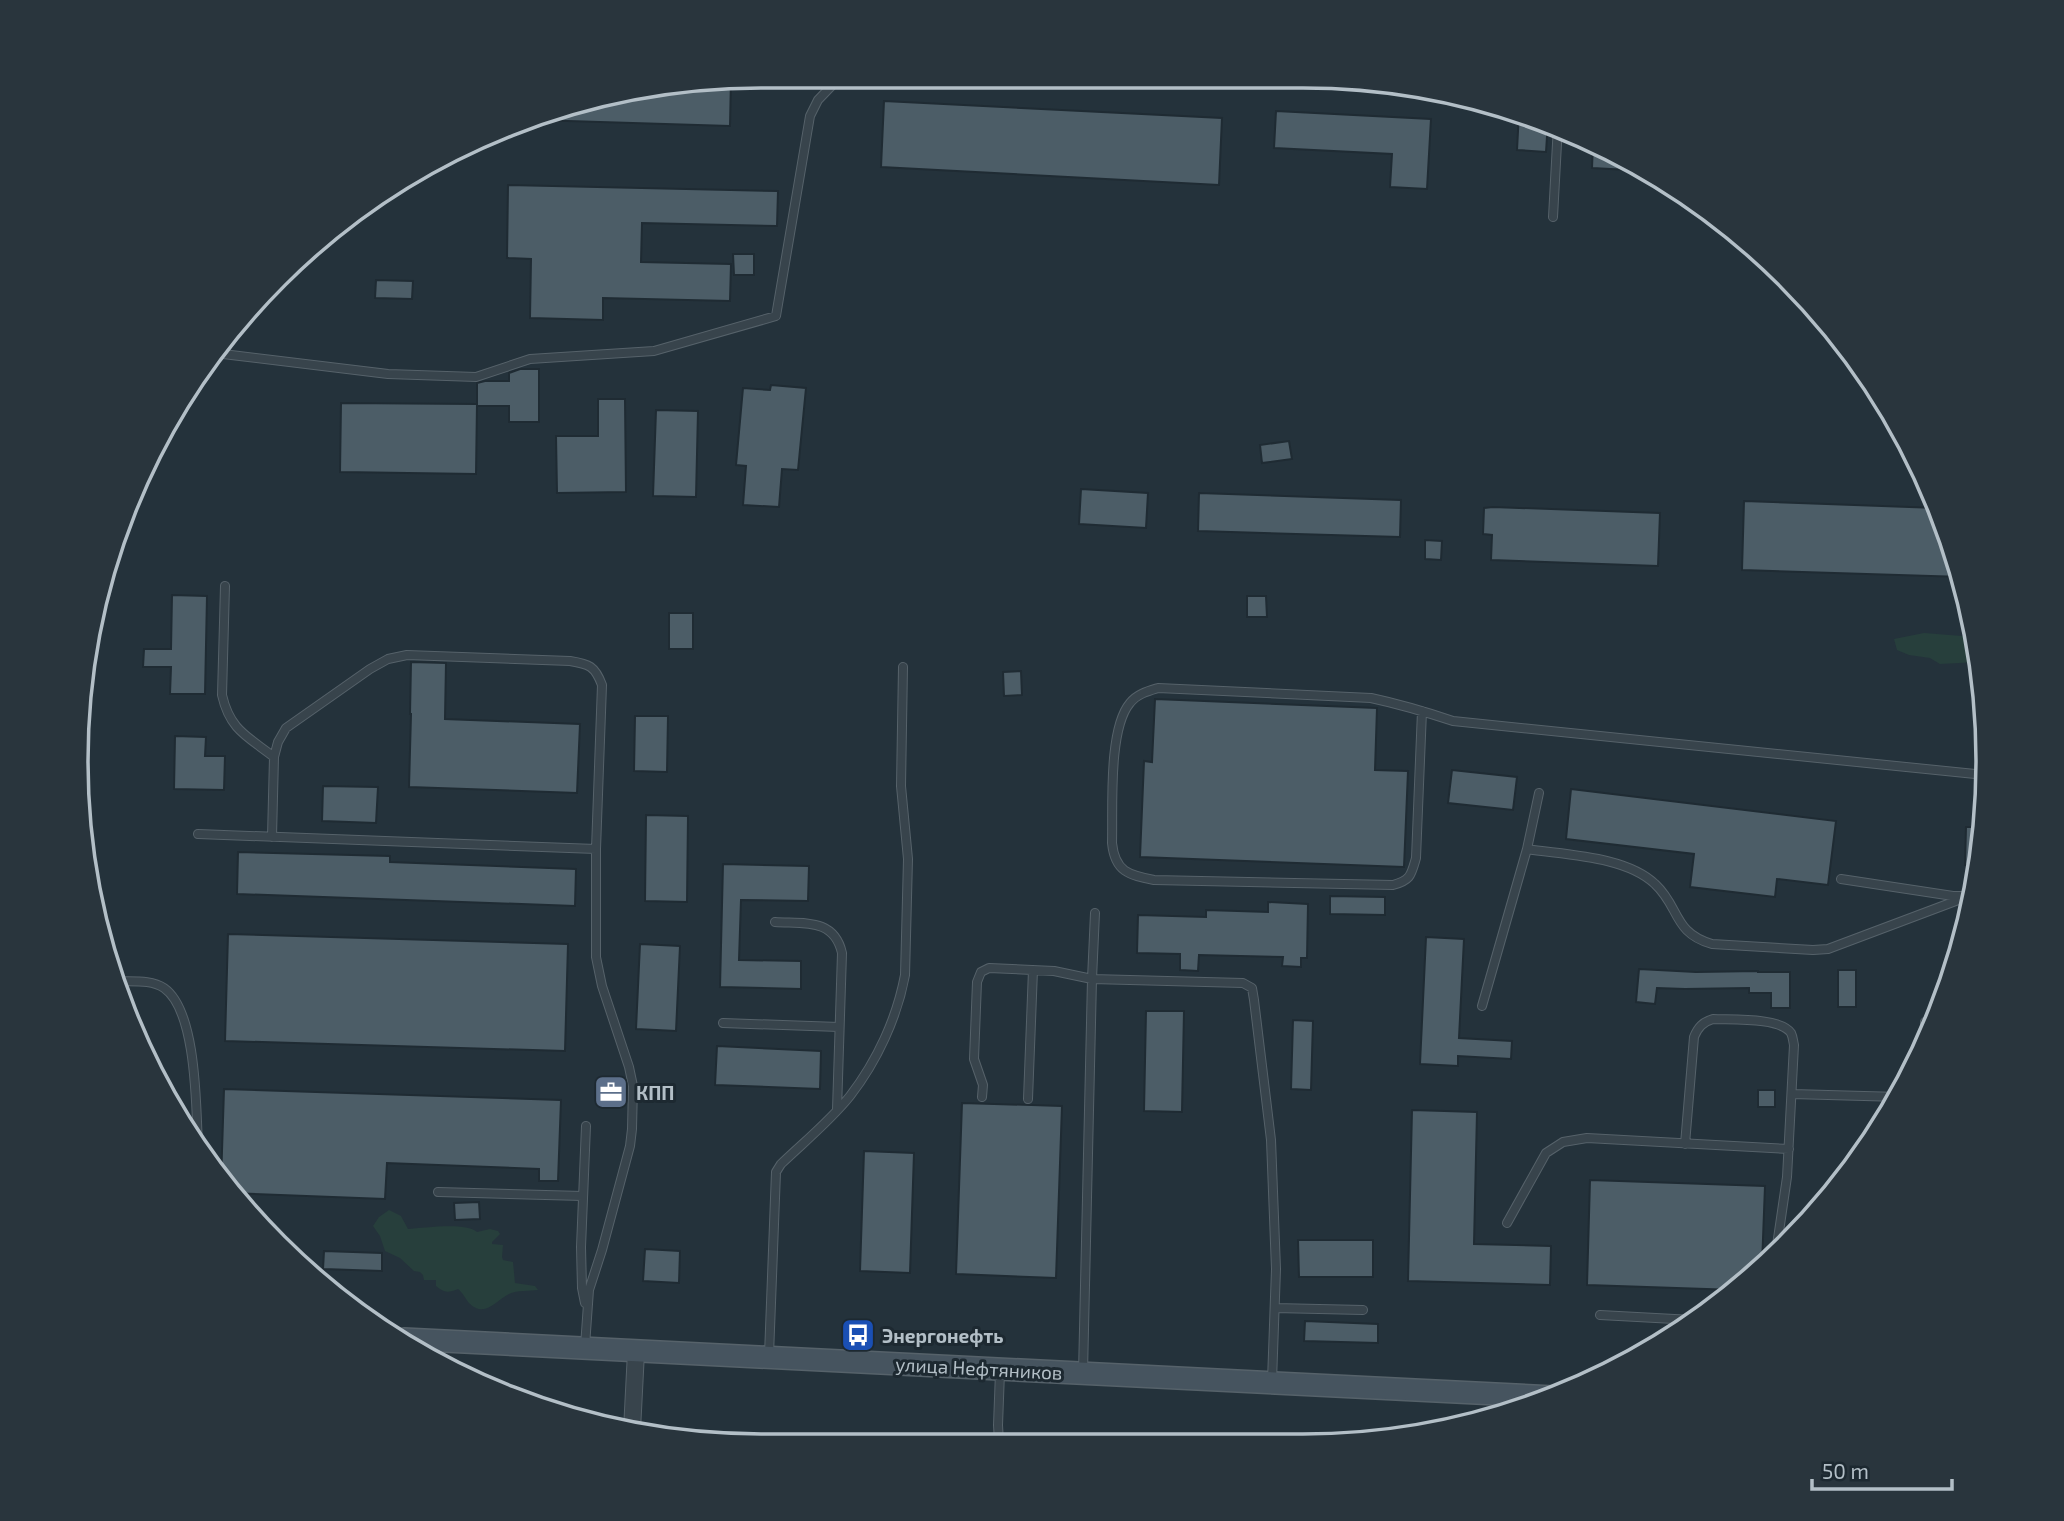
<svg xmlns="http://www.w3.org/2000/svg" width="2064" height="1521" font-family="'Exo 2',sans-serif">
	<rect width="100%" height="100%" fill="#24323b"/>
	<path fill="#273f3c" d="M1924,633L1974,637L1978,662L1940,664L1930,658L1909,655L1897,650L1894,639Z
		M389,1210L401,1216L408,1229C424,1228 466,1222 477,1232L490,1229L498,1231L500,1234L492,1242V1244L503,1245L502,1257L503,1260L513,1262L515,1283L535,1286L538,1290C530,1291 517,1290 509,1294C496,1300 485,1319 469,1303C465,1298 463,1293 458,1289C448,1293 444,1293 436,1286V1280H424L423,1275L420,1272L414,1271L400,1258L385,1251L380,1236L373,1226L379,1217Z"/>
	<path fill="#4c5d67" stroke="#1f2b33" stroke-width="2" d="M731,79L730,126L535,120L583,99Z
		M884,101L1222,118L1219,185L881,167Z
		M1276,111L1431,119L1427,189L1390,187L1392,154L1274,148Z
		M1519,112L1548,121L1546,152L1517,150Z
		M1593,142L1648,171L1592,168Z
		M508,185L778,191L777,226L642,223L641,262L731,264L730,301L603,298V320L530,318L531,259L507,258Z
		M733,254H754V275H734Z
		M376,280L413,281L412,299L375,298Z
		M520,369H539V422H509V406H477V383L485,381H509V373Z
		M771,385L806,388L798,470L782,469L779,507L743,505L746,466L736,465L743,388L770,390Z
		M598,399H625L626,492L557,493L556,436H598Z
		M341,403L477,404L476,474L340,472Z
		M656,410L698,411L696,497L653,496Z
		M1289,441L1292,459L1262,463L1260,445Z
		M1081,489L1148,493L1146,528L1079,524Z
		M1199,493L1401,500L1400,537L1198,531Z
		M1744,501L1937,508L1963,577L1742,570Z
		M1493,507L1660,513L1658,566L1491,560L1492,535L1483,534L1484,508Z
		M1425,540L1442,541L1441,560L1425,559Z
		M172,595L207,596L205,694H170L171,667H143L144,649H171Z
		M1247,596H1266L1267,617H1247Z
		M669,613H693V649H669Z
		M411,662L446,663L445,719L580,724L577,793L409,787L411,714H410Z
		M1021,671L1022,695L1004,696L1003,672Z
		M1155,699L1377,708L1375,770L1408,771L1404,867L1140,857L1144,761L1152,762Z
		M635,716H668L667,772L634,771Z
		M175,736L206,737L205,756H225L224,790L174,789Z
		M1452,770L1517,777L1513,810L1448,803Z
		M323,786L378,787L376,823L322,821Z
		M1571,789L1836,821L1828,885L1777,879L1775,897L1690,887L1694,854L1566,839Z
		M646,815L688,816L687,902L645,901Z
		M1966,827H1984L1983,850L1979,865H1965Z
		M238,852L390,856V862L576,869L575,906L237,894Z
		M723,864L809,866L808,901L741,900L739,960L801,961V989L720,987Z
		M1330,896L1385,897V915L1330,914Z
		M1268,902L1308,904L1307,958H1301V967L1282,966L1283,957L1199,955L1198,971L1180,970V954L1137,953L1138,915L1206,917V910L1268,912Z
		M228,934L568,944L565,1051L225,1041Z
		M1426,937L1464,939L1459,1038L1512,1041L1511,1059L1458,1056V1066L1420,1064Z
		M640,944L680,946L676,1031L636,1029Z
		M1639,969L1696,972L1758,971V972H1790V1008H1771V993H1749V988L1685,989L1657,988L1655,1004L1636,1002Z
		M1838,970H1856V1007H1838Z
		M1146,1011H1184L1182,1112L1144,1111Z
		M1293,1020L1313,1021L1311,1090L1291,1089Z
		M717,1046L821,1051L820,1089L715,1085Z
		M224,1089L561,1100L558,1181H539V1169L387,1163L385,1199L231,1193L221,1182Z
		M1758,1090H1775V1107H1758Z
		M962,1103L1062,1106L1056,1278L956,1274Z
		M1412,1110L1477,1112L1474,1244L1551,1246L1550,1285L1408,1281Z
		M864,1151L914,1153L910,1273L860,1271Z
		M1590,1180L1765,1186L1762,1265L1736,1290L1587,1285Z
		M479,1202L480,1219L455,1220L454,1203Z
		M1298,1240H1373V1277H1299Z
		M645,1249L680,1251L679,1283L643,1281Z
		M324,1251L382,1253V1271L323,1269Z
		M1305,1321L1378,1324V1343L1304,1341Z"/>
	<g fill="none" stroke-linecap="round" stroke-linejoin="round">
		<g stroke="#56626a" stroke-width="10">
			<path id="lane" d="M1553,217L1558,125
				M217,351L223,354L388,374L476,377L530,359L654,351L776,316L810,116L818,100L842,75
				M225,586L222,695C230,730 247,736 274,757
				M1422,711L1416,858C1411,875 1411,880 1393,885L1154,880C1129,875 1115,872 1112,843C1113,808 1108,729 1130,703C1137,694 1148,691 1158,688L1371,698C1399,704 1426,712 1453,721L1985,775
				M198,834L596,849
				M272,837L274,757L278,742L286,728L370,669L388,659L407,655L570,661C589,664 595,666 602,685L596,849V957L602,986L629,1067L633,1086L632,1129L630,1146L602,1250L589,1290L585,1346
				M1527,849L1539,793
				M1841,879L1953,896H1962
				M775,922C804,924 834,918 842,953L837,1110
				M116,981C131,982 151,979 164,988C197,1011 196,1108 198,1146
				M1482,1006L1527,849C1565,855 1626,856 1655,884C1680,907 1673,933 1712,944L1813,950L1828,949L1969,896
				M723,1023L839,1027
				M1925,1041V1022
				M1792,1094L1900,1097
				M982,1097L983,1085L974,1059L977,982L981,972L989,968L1054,971L1092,979L1095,913
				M1028,1099L1033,970
				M1685,1144L1694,1037C1698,1027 1703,1022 1713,1019C1731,1020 1780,1017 1791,1033C1793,1037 1793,1041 1794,1045L1787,1177L1776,1252
				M438,1192L583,1196
				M1507,1223L1546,1153L1563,1142L1587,1138L1789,1149
				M1779,1237H1792
				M585,1303L582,1288L581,1247L586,1126
				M1275,1308L1363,1310
				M1600,1315L1693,1320
				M769,1355L776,1172L781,1164C804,1142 830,1121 850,1096C877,1061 897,1018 905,975L908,859L901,786L903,667
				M1083,1373L1092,979L1243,983L1252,988L1254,1000L1271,1140L1276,1269L1272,1381
				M999,1442L998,1425L1000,1372"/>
		</g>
		<g stroke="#56626a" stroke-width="18">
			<path id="street" d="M632,1430L636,1352"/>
		</g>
		<g stroke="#56626a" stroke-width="24">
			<path id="secondary" d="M404,1339L1554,1397"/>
		</g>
		<use href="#lane" stroke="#38444c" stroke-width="8"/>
		<use href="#street" stroke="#38444c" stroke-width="16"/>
		<use href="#secondary" stroke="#46545f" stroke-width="21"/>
	</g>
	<defs>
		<g id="office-square" transform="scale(1.75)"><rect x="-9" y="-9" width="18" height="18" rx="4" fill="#5c6f8a" stroke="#1d2931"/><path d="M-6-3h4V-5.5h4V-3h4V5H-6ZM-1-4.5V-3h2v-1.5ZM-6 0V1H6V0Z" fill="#fff"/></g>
		<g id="bus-square" transform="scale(1.75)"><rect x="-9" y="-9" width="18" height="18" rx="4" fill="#1a4fb4" stroke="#1d2931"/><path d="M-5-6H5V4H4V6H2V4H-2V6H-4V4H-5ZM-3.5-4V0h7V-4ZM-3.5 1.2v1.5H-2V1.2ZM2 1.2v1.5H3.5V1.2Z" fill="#fff"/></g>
	</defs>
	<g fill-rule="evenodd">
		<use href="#office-square" x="611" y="1092"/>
		<use href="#bus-square" x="858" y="1335"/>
	</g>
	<g text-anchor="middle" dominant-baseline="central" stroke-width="6" stroke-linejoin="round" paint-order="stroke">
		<g font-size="19" font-weight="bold" fill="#b3bfc7" stroke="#1d2931" text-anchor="start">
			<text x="636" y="1092">КПП</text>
			<text x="882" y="1335">Энергонефть</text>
		</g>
		<g font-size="19" fill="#b3bfc7" stroke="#1d2931">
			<text transform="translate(979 1368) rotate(3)">улица Нефтяников</text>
		</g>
	</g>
	<path d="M0 0H2064V1521H0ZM761 88H1303A673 673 0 0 1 1976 761V761A673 673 0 0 1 1303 1434H761A673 673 0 0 1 88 761V761A673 673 0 0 1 761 88Z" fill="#29353d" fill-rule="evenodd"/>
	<path fill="none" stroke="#b3bfc7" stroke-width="3.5" d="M761 88H1303A673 673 0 0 1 1976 761V761A673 673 0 0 1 1303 1434H761A673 673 0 0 1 88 761V761A673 673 0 0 1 761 88Z"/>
	<path d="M1812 1479v10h140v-10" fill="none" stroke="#b3bfc7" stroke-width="3.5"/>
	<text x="1822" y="1479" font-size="21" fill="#b3bfc7" stroke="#1d2931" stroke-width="5" paint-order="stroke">50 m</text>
</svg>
